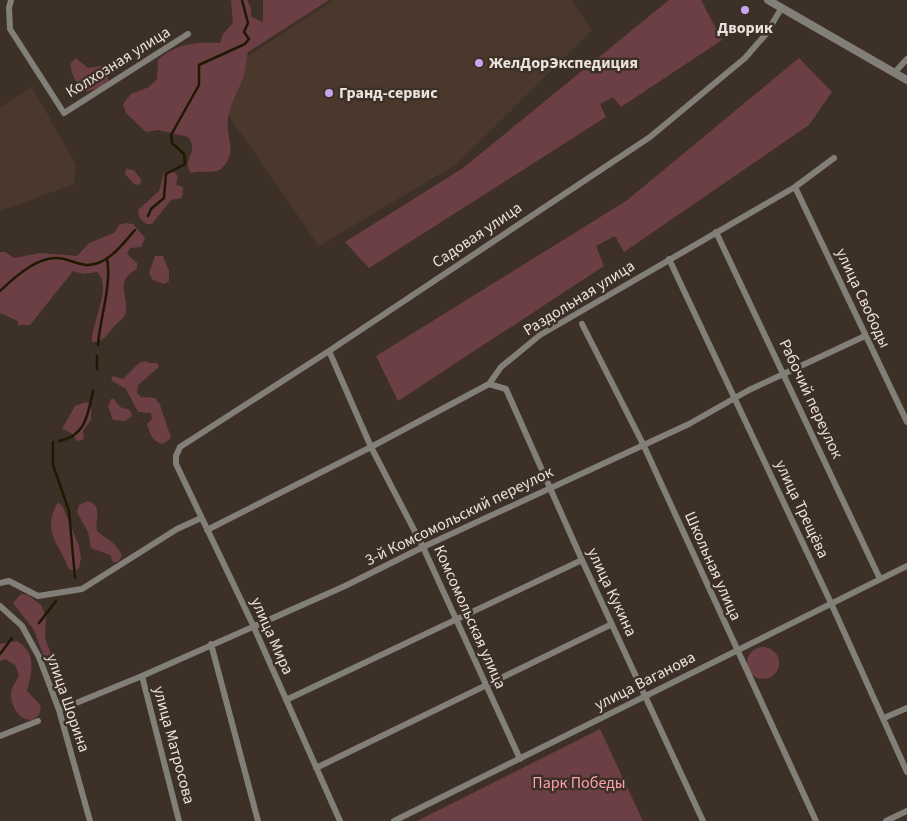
<svg xmlns="http://www.w3.org/2000/svg" width="907" height="821" font-family="'Source Sans 3',sans-serif">
	<rect width="100%" height="100%" fill="#3d3027"/>
	<path fill="#4a382c" d="M334,0H571L592,30L457,164L319,246L206,83Z
		M32,87L76,165L74,184L0,211V107Z"/>
	<path fill="#6c3f44" d="M231,0H247L251,8V17L263,22V0H329L248,52C246,60 246,70 243,78C238,91 230,105 228,118C225,138 239,151 221,169C215,174 200,170 191,173C181,159 200,153 188,137L158,130L146,132L126,113L123,104L131,94L149,87L157,79L158,60C173,44 199,41 220,43L223,34L233,23Z
		M669,0H701L722,40L621,107L613,97L600,104L606,117L369,268L345,242L463,168Z
		M76,58L88,68L107,65L108,81L98,88L87,92C77,85 70,75 71,63Z
		M799,58L832,92L809,125L624,252L615,236L596,246L604,266L398,401L376,356L626,201Z
		M126,169L134,170L142,181L139,185L134,184L125,174Z
		M174,172L178,176L176,185L183,187L182,198L171,200L152,224H146L139,217L138,210L159,191L164,173Z
		M125,223L133,224L145,238L141,247L130,248L127,254L137,263V269C112,283 131,295 125,315C122,321 118,322 114,326C108,334 104,342 92,342C91,324 113,286 97,272L83,274L73,271L30,325H18V321L0,313V252H5L14,258L40,253L77,256L89,243L114,233L119,225Z
		M155,256H163L169,271V281L164,284L153,280L149,273Z
		M145,361L149,363H157L159,367L138,385L137,393L141,397L155,398L160,405L171,438L163,444C152,442 150,433 147,424L152,419L151,413L138,412L126,389L111,380L113,376L123,379L139,363Z
		M111,399H114L120,407L130,410L132,416L125,421L113,420L108,406Z
		M86,402L91,404V420L83,431L84,439L77,441L71,433L62,429L75,406Z
		M88,501C104,507 94,520 97,531C107,540 117,542 122,556L118,562H113L110,555L91,548L88,532L77,512L79,505Z
		M58,502L63,507L79,546L81,558L79,568L75,571L69,569C59,543 41,531 58,502Z
		M21,594L28,595L41,605L46,617L45,638L66,695L62,697L58,695L34,630L13,603Z
		M17,641C37,653 32,671 27,691L41,706L39,715L32,720C19,720 11,707 11,694C11,687 17,681 19,675L15,665L5,659L0,661V644Z
		M747 663a16 16 0 1 1 32 0a16 16 0 1 1-32 0Z
		M600,729L643,821H417Z"/>
	<g fill="none" stroke-linecap="round" stroke-linejoin="round">
		<path stroke="#1e1900" stroke-width="2.5" d="M148,216L151,209L164,198L166,174L185,164L184,154L172,143L171,135L199,85V65L245,44L249,39L244,32L248,23L242,0
			M0,291C15,277 40,253 64,259C76,262 85,268 98,263C113,258 125,241 135,230
			M98,345C100,317 112,286 107,258
			M97,369V356
			M59,441C86,436 88,414 93,391
			M53,442V465L69,511L75,578
			M39,623L56,601
			M0,654L12,638"/>
		<path stroke="#827e78" stroke-width="6" d="M11,0L9,8L10,29L64,113L188,34
			M895,72L907,59
			M795,187L907,422
			M716,232L880,579
			M669,259L831,603L907,772
			M582,324L643,444L816,821
			M329,351L371,447L423,547L520,759
			M489,384L506,389L582,560L703,821
			M207,530L371,447L489,384L501,367L540,335L795,187L834,158
			M0,583L9,581L38,596L82,589L177,529L201,518
			M0,606L22,626L39,657L59,710L90,821
			M211,644L258,821
			M142,676L179,821
			M286,700L582,560
			M59,710L142,676L345,586L423,547L689,424L749,390L865,336
			M884,718L907,708
			M0,736L38,721
			M316,768L612,624
			M340,821L253,625L176,464V456L180,447L329,351L650,137L745,58L766,34L781,9
			M394,821L907,566
			M886,821L907,811"/>
		<path stroke="#827e78" stroke-width="8" d="M768,0L907,80"/>
	</g>
	<g fill="#c7a6f0" stroke="#3d3027" stroke-width="2">
		<circle cx="745" cy="10" r="5"/>
		<circle cx="479" cy="63" r="5"/>
		<circle cx="329" cy="93" r="5"/>
	</g>
	<g text-anchor="middle" dominant-baseline="central" stroke-width="5" stroke-linejoin="round" paint-order="stroke">
		<g font-size="16" font-weight="bold" fill="#e9e1db" stroke="#3d3027" text-anchor="start">
			<text x="745" y="28" text-anchor="middle">Дворик</text>
			<text x="489" y="63">ЖелДорЭкспедиция</text>
			<text x="339" y="93">Гранд-сервис</text>
		</g>
		<g font-size="16" fill="#e9e1db" stroke="#3d3027">
			<text transform="translate(118 62) rotate(-32)">Колхозная улица</text>
			<text transform="translate(477 235) rotate(-34)">Садовая улица</text>
			<text transform="translate(579 298) rotate(-32)">Раздольная улица</text>
			<text transform="translate(863 298) rotate(65)">улица Свободы</text>
			<text transform="translate(811 399) rotate(65)">Рабочий переулок</text>
			<text transform="translate(802 509) rotate(65)">улица Трещёва</text>
			<text transform="translate(459 516) rotate(-26)">3-й Комсомольский переулок</text>
			<text transform="translate(713 566) rotate(66)">Школьная улица</text>
			<text transform="translate(612 592) rotate(65)">улица Кукина</text>
			<text transform="translate(470 617) rotate(66)">Комсомольская улица</text>
			<text transform="translate(272 636) rotate(66)">улица Мира</text>
			<text transform="translate(645 681) rotate(-27)">улица Ваганова</text>
			<text transform="translate(68 703) rotate(71)">улица Шорина</text>
			<text transform="translate(174 745) rotate(75)">улица Матросова</text>
		</g>
		<g font-size="16" fill="#fea0ac" stroke="#3d3027">
			<text x="579" y="783">Парк Победы</text>
		</g>
	</g>
</svg>
